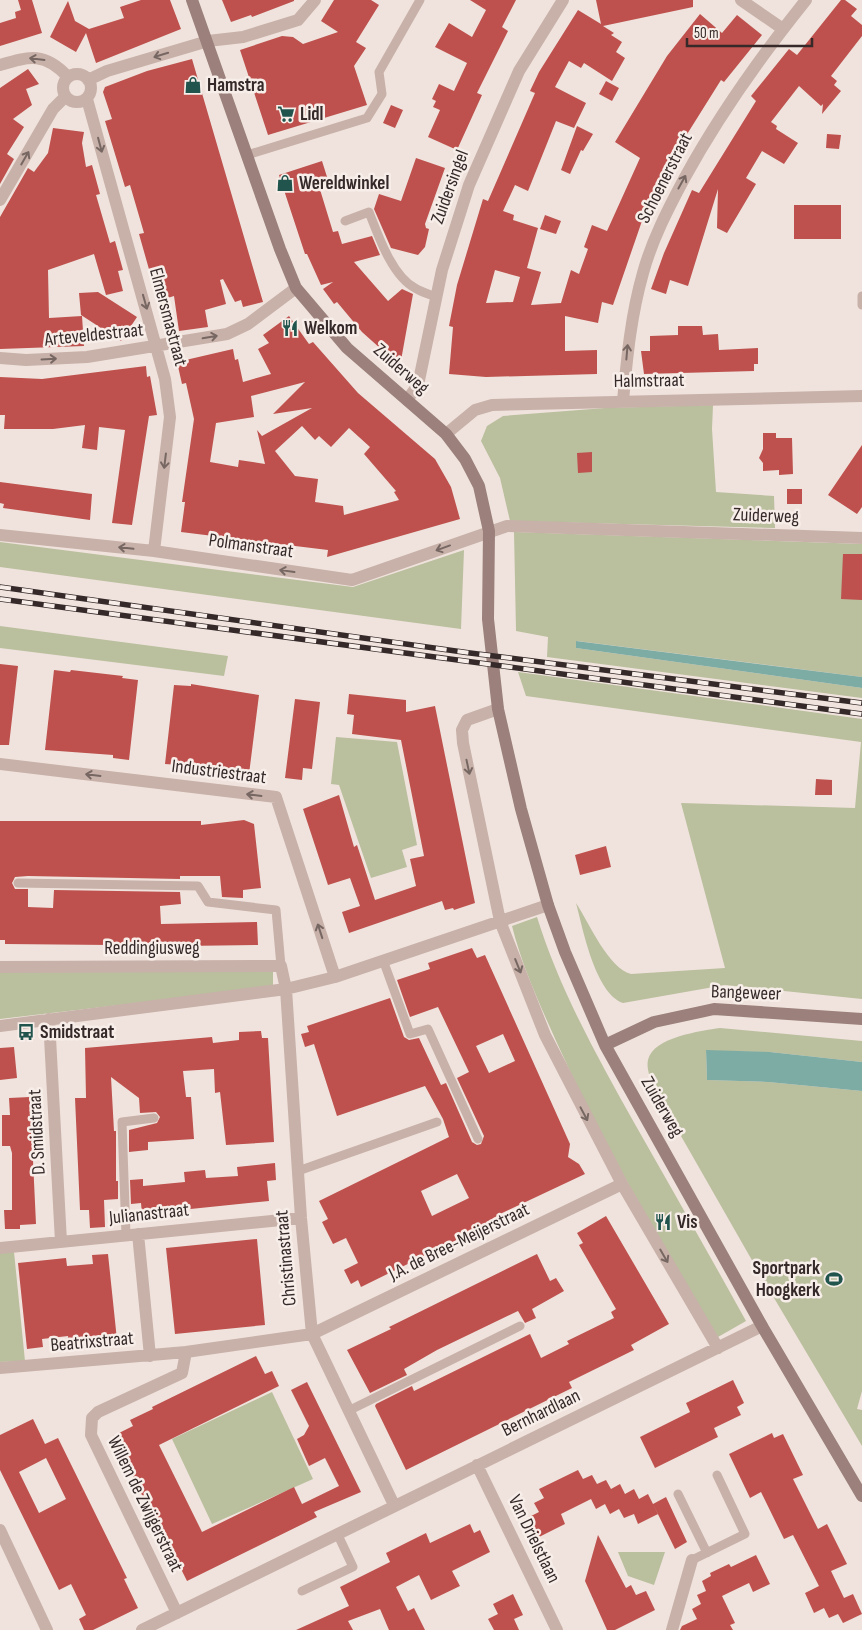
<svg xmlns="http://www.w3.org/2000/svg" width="862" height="1630" font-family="'Sofia Sans Condensed',sans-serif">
	<rect width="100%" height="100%" fill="#f0e3dd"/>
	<path fill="#babf9e" d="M713,405L712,429L716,492L774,496L775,528L510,521L500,478L481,441L487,426L503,416L605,408Z
		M514,532L862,544V677L577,641L576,648L862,688V698L547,657L548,637L516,631Z
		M0,542L353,587L464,550L461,629L0,567Z
		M0,626L228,656L224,676L0,648Z
		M518,672L862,719V999L725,985L623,1003C595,993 583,929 576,903C589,923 609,969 631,974L725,968L681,803L855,808L861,742L526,696Z
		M336,737L397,742L417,845L402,850L407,867L371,878L339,785L331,784Z
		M537,917C560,991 598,1058 636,1126C673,1191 710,1256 746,1321L718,1337C660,1241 603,1145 557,1043C540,1005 522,966 512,926Z
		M0,969L273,972V987L0,1019Z
		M720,1028L862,1041V1062L770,1052L706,1051L707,1080L768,1082L862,1091V1391L857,1409L862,1410V1446L761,1276L653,1087C651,1079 646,1069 648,1060C653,1037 701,1031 720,1028Z
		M14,1252L25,1361L0,1362V1253Z
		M272,1392L313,1479L212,1524L172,1439Z
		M618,1552H665L654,1585L628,1576Z"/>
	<path fill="#7daca4" d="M576,641L862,677V688L576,648Z
		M706,1050L770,1052L862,1062V1091L768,1082L707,1080Z"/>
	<path fill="#be514d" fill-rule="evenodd" d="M18,0H32L42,33L0,46V23L16,18L15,12L21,10Z
		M141,0H170L181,29L96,63L86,33L76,52L50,37L68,1L75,21L89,29L124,18L120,7Z
		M222,0H294V1L252,17L251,15L231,22Z
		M334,0H371L379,5L356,42L366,48L354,66L367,105L268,135L240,50L282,36L293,37L303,44L338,32L321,21Z
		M470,0H516L502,27L508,31L477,93L482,95L457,150L428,137L440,110L433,107L436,101L432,99L439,84L454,91L467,63L435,47L449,23L472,37L486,10Z
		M596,0H693V7L603,26L614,33L611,35L622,42L616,52L625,58L612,81L584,63L581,68L569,61L555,87L586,103L574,128L556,121L528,191L515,185L503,211L514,215L513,220L538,228L527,268L541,272L531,305L561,303L571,270L579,274L588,249L584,247L592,225L607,231L640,158L615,142L667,56L700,14L722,33L737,15L762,35L724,82L721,80L669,163L673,165L646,220L643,218L613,305L602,302L598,323L565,316V351L597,350V374L486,377L449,374L453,327L449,326L457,285L483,199L488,201L535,93L530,91L539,72L578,10L601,24ZM495,270L520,277L513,302L486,303Z
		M841,0H845L857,9L851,16L862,25V36L831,76L837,81L834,85L841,91L822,114L823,104L821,106L799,86L771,122L777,126L776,129L798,143L784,164L762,151L746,178L756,184L727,233L717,228L718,189L688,286L670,280L666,294L651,289L664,253L692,190L699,193L712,172L756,101L751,96L789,49L797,55Z
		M192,59L263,302L243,307L241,300L235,302L223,279L220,280L226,304L205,310L208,327L179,331L174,296L158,301L139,234L144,233L130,185L125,187L105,121L112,119L103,92L105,87L147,71Z
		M28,69L39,84L26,89L32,105L13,119L24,127L7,154L14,159L0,184V88Z
		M606,81L619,88L612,101L599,94Z
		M391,105L403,110L395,128L383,123Z
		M577,126L593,134L583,151L581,150L570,174L561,170Z
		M53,128L84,132L82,143L86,167L92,165L100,194L96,195L110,243L115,241L123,270L118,271L123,291L106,295L94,254L48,270L49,318L82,316L84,346L0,349V217L28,168L34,172L48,153Z
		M827,134L841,135L839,149L826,148Z
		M416,158L445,168L425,224L426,228L429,229L425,247L418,255L391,248L374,209L379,194L401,201Z
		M322,161L328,180L318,183L333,232L338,231L342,244L372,236L380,255L354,262L388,301L402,289L413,294L400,366L362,332L337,302L334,304L323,289L333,282L321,285L307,254H305L279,175Z
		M794,205H841V239H794Z
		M545,215L561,221L556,234L540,229Z
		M98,292L137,317L121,341L81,315L79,293Z
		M289,316L309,344L313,342L358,393L435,459L451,487L460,519L327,557L328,550L181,532L185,502H182L194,419L186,383L182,384L177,362L233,349L235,360L238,359L243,382L271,374L258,349L269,343L263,335ZM305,382L273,414L312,408L262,436L257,430L265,464L239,460L238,467L210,462L216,423L254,417L251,396ZM302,426L315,440L319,436L331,447L349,428L370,447L364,454L396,491L394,492L399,500L344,515L343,506L315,502L318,479L295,476L275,451Z
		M678,326H702L703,335L718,334L719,350L758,348V364H754V371L644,374L641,351H650V336L678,335Z
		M146,366L147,377L150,376L157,415L149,416L132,525L112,523L125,430L99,427L97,450L82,448L85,425L53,429H4L5,415H0V377L42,379Z
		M763,433H776V438H792L793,474L779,475V470L763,471V463L759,458L763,449Z
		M862,445V507L857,514L828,495Z
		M592,452V472L578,473L577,453Z
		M0,482L92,494L90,520L3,508L4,504L0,503Z
		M787,489H802V504H787Z
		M843,554H862V600L841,599Z
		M0,664L18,666L9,745H0Z
		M54,670L70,672L71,670L123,676L122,678L138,680L129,760L113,758V755L45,750Z
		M191,684L259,695L249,774L210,769V767L165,764L174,685L191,686Z
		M349,694L406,700V712L435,706L475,903L454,910L453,908L445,910L442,901L349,933L342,912L360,906L350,878L328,885L303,809L339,795L354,847L357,845L375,900L416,886L410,859L424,856L401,740L352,734L354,715L347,714Z
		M295,699L320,702L312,769L303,768L302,780L285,778Z
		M816,779L832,780V795H815Z
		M244,820L254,824L261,888L243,890V898L222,897L220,876H180V879L28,876L15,877L12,883L15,889H28V907L53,908L54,890L180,892L181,904L160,906L161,924L257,922L258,945L110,947V945L5,944V940H0V821H201V825Z
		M606,846L611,867L580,875L575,855Z
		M472,948L477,958L485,955L570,1144L568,1157L579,1164L585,1174L500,1214L484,1224L485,1226L361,1287L358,1280L351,1284L344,1270L358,1263L346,1238L333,1244L322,1222L328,1219L319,1201L449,1137L443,1119L425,1086L337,1116L314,1044L305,1047L301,1034L309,1032L307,1026L390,998L404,1037L409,1040L419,1038L441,1085L446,1083L472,1142L477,1145L481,1144L484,1136L457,1078L469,1072L438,1007L410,1017L397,980L430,969L428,963ZM503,1034L515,1061L489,1073L476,1046ZM457,1174L469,1198L432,1216L421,1191Z
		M261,1031L262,1038H268L274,1142L226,1145L220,1092L215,1093L214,1069L183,1071L186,1097H191L194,1139L148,1142V1150L129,1152V1130L157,1123L160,1117L156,1112L140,1113L139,1098L111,1077L114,1131H116V1181H118V1199L104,1200L105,1227L90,1228L89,1210H80L75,1098H86L85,1048L212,1037L213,1043L239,1040V1032Z
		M14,1047L17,1078L0,1080V1048Z
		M30,1097L36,1224L20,1225V1229H5L4,1210H12V1153L10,1146H2V1115H10L9,1098Z
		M275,1163L276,1180L267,1181L269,1201L142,1214L141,1203L131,1204L130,1180L143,1179V1186L185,1182L184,1172L205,1170L206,1178L238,1176L237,1167Z
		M606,1216L669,1324L631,1345L634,1350L569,1382L572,1388L406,1470L375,1406L376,1404L412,1386L414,1391L530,1334L541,1358L569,1344L567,1341L614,1318L611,1312L616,1309L579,1245L583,1243L577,1233Z
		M257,1239L265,1325L175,1334L166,1248Z
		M108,1254L117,1340L69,1345L68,1336L42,1339L43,1347L27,1349L18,1263L66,1258L67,1266L93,1264L92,1255Z
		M537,1254L550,1281L556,1278L564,1291L532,1309L536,1318L525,1323L518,1311L437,1350L404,1369L407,1375L370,1393L347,1350L391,1329L389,1327Z
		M256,1356L265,1374L272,1371L279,1386L159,1445L202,1532L294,1487L302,1504L339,1486L325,1458L309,1466L297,1439L304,1435L309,1426L291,1390L307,1382L361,1492L314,1512L317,1517L187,1581L166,1539L164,1540L113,1436L133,1426L130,1420L153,1409L152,1407Z
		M733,1380L744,1403L737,1407L741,1415L714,1428L718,1437L655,1468L640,1437L690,1412L686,1403Z
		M33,1419L45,1444L58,1438L127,1578L124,1579L138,1608L93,1630H84L79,1619L86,1615L71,1584L59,1590L0,1470V1435ZM46,1458L66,1499L39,1513L19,1472Z
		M772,1433L774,1438L783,1434L803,1475L793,1479L818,1529L827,1524L847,1564L831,1571L844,1598L853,1594L862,1614L843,1623L838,1614L829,1618L824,1608L814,1613L805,1593L819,1586L793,1535L784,1539L761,1492L750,1498L729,1454Z
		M578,1470L583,1479L592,1475L597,1484L606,1480L611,1489L620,1484L625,1494L634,1489L639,1499L648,1494L658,1514L638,1524L634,1514L624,1518L619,1509L610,1514L605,1504L596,1509L591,1499L561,1514L565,1524L539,1537L529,1517L539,1512L534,1503L544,1498L539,1489Z
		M666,1497L687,1542L675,1549L653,1504Z
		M470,1524L474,1533L480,1530L490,1552L452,1571L460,1586L431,1600L419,1575L396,1587L408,1611L414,1608L425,1630H389L380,1609L348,1621L353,1630H296L349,1606L340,1587L390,1562L386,1553L426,1533L430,1543Z
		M598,1535L626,1588L631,1585L636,1595L646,1591L655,1610L615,1630H607L585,1581Z
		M756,1555L770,1584L753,1592L749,1583L722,1596L735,1623L730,1625L733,1630H680L682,1626L697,1619L692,1609L701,1604L697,1595L706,1591L702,1581L711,1576L710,1573L729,1564L731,1567Z
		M513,1594L523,1615L514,1619L519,1630H494L488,1619L498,1614L493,1604Z"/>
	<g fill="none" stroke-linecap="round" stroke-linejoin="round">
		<path stroke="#c8b1a9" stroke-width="9" d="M247,155L367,118L382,94L379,72L420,0
			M345,221L369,212C378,235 392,276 415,288C421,292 429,294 436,297
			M862,296V305
			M18,883L198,886L208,902L276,910L281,966
			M383,960L410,1034L428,1029L478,1139
			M298,1171L437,1122
			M126,1235L122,1122L154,1118
			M348,1411L520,1326
			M678,1494L707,1553
			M692,1560L745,1534L717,1475
			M302,1591L353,1567L337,1533"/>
		<path stroke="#c8b1a9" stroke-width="12" d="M741,0L783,29
			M0,65C30,56 45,52 68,77
			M63 88a14 14 0 1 1 28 0a14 14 0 1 1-28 0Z
			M88,80L107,71L208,41L243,37L298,20L315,0
			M87,99L165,379L170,417L154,551
			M0,200L53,109L65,97
			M0,358L26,360L87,357L227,334L248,324L296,288
			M407,400L418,385L442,270L469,185L519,71L563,0
			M623,401C627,357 631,315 643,273C652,240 668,209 684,179C719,115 761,56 806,0
			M446,434L475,410L492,405L862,396
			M0,535L154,551L352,580L507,526L862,538
			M498,709L467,720L462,730L463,743L500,921L545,1035L622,1184L718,1348
			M0,764L276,797L335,977
			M0,967L281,966L286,989L301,1218L312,1334L394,1505
			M49,1019L61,1242
			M0,1026L286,989L335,977L548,905
			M138,1234L150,1356
			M0,1248L301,1218
			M0,1368L186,1352
			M477,1465L557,1630
			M0,1530L47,1630
			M177,1613L91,1435L92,1418L98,1412L182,1373L186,1352L312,1334L622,1184
			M142,1630L762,1326
			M672,1630L692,1560"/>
		<path stroke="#9b807b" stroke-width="12" d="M192,0L280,249L296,288L347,348L446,434L465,459L479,486L489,531L488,619L498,709L521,809L548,905L565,952L605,1045L762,1326L862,1496
			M605,1045L654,1022L714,1009L862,1019"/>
		<g stroke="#352a29" stroke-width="5.5">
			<path id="rail" d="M0,587L470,653L862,703
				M0,599L862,714"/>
		</g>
		<use href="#rail" stroke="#f8eee9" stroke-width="4" stroke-dasharray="11" stroke-linecap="butt"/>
	</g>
	<defs><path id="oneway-shaft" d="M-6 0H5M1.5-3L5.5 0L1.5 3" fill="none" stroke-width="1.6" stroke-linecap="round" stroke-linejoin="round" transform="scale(1.25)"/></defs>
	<g stroke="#776763">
		<use href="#oneway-shaft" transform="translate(161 55) rotate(163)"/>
		<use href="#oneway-shaft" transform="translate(37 59) rotate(-173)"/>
		<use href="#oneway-shaft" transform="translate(100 145) rotate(75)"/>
		<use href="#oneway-shaft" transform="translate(25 158) rotate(-60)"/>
		<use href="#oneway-shaft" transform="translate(682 182) rotate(-61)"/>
		<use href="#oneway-shaft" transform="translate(145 302) rotate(74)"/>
		<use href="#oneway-shaft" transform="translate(210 337) rotate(-10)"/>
		<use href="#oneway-shaft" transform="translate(627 352) rotate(-85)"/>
		<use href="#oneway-shaft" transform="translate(49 359) rotate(-3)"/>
		<use href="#oneway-shaft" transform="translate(165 461) rotate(97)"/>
		<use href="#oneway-shaft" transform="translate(126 548) rotate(-174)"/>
		<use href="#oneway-shaft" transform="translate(443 548) rotate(160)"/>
		<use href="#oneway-shaft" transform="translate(287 571) rotate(-172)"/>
		<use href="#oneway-shaft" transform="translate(468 767) rotate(78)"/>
		<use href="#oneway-shaft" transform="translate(93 775) rotate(-173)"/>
		<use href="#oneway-shaft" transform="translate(254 795) rotate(-173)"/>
		<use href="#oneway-shaft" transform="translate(320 931) rotate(-108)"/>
		<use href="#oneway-shaft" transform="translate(518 966) rotate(68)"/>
		<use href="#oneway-shaft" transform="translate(584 1114) rotate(62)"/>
		<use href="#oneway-shaft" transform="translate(664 1256) rotate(60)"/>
	</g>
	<defs>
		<g id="shop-bare" transform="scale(1.35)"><path d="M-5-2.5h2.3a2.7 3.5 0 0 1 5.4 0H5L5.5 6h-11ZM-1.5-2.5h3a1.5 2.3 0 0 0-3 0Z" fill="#21544d" stroke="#f8eee9" stroke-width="2.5" paint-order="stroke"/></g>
		<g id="supermarket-bare" transform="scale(1.35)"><path d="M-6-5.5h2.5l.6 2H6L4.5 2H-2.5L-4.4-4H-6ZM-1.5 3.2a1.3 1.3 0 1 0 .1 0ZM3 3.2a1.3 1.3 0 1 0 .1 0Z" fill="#21544d" stroke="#f8eee9" stroke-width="2.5" paint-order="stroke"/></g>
		<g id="restaurant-bare" transform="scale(1.35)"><path d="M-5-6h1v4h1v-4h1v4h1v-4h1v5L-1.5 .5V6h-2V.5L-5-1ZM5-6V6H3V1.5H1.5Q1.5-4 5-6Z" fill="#21544d" stroke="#f8eee9" stroke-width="2.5" paint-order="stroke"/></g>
		<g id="bus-bare" transform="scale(1.35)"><path d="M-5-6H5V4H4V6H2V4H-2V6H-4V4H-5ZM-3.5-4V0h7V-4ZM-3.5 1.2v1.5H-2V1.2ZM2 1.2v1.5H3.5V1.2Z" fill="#21544d" stroke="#f8eee9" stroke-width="2.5" paint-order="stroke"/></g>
		<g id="stadium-bare" transform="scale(1.35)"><path d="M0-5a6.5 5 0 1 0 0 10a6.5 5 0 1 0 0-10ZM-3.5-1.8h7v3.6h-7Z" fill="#21544d" stroke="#f8eee9" stroke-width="2.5" paint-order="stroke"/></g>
	</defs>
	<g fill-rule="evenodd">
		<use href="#shop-bare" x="193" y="85"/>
		<use href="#supermarket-bare" x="286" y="114"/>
		<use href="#shop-bare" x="285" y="183"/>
		<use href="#restaurant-bare" x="290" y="328"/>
		<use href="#bus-bare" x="26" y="1032"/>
		<use href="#restaurant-bare" x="663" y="1222"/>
		<use href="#stadium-bare" x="834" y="1279"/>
	</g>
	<g text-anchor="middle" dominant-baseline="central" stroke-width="5" stroke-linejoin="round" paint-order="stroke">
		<g font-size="19" font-weight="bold" fill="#352a29" stroke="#f8eee9" text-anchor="start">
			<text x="207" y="85">Hamstra</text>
			<text x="300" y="114">Lidl</text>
			<text x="299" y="183">Wereldwinkel</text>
			<text x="304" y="328">Welkom</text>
			<text x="40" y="1032">Smidstraat</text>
			<text x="677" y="1222">Vis</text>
			<text x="820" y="1268" text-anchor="end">Sportpark<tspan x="820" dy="22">Hoogkerk</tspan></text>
		</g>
		<g font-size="19" fill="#352a29" stroke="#f8eee9">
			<text transform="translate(665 178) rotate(-63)">Schoenerstraat</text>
			<text transform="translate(450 187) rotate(-70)">Zuidersingel</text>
			<text transform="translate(168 317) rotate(75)">Elmersmastraat</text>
			<text transform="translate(94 335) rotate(-6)">Arteveldestraat</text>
			<text transform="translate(401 369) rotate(41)">Zuiderweg</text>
			<text transform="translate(649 381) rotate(-1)">Halmstraat</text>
			<text transform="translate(766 516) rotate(2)">Zuiderweg</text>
			<text transform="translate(251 546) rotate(8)">Polmanstraat</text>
			<text transform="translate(219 772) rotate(7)">Industriestraat</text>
			<text x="152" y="948">Reddingiusweg</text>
			<text transform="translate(746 993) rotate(2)">Bangeweer</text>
			<text transform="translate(662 1107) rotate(60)">Zuiderweg</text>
			<text transform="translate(37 1132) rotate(-93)">D. Smidstraat</text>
			<text transform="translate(149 1214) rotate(-6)">Julianastraat</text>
			<text transform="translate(459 1242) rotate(-26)">J.A. de Bree-Meijerstraat</text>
			<text transform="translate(286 1258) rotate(-95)">Christinastraat</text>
			<text transform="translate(92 1342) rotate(-5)">Beatrixstraat</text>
			<text transform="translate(541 1413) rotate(-26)">Bernhardlaan</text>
			<text transform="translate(145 1504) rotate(64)">Willem de Zwijgerstraat</text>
			<text transform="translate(534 1539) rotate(64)">Van Drielstlaan</text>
		</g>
	</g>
	<path d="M687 38v8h125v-8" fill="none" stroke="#352a29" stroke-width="2.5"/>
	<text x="694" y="38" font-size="15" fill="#352a29" stroke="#f8eee9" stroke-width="4" paint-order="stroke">50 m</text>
</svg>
